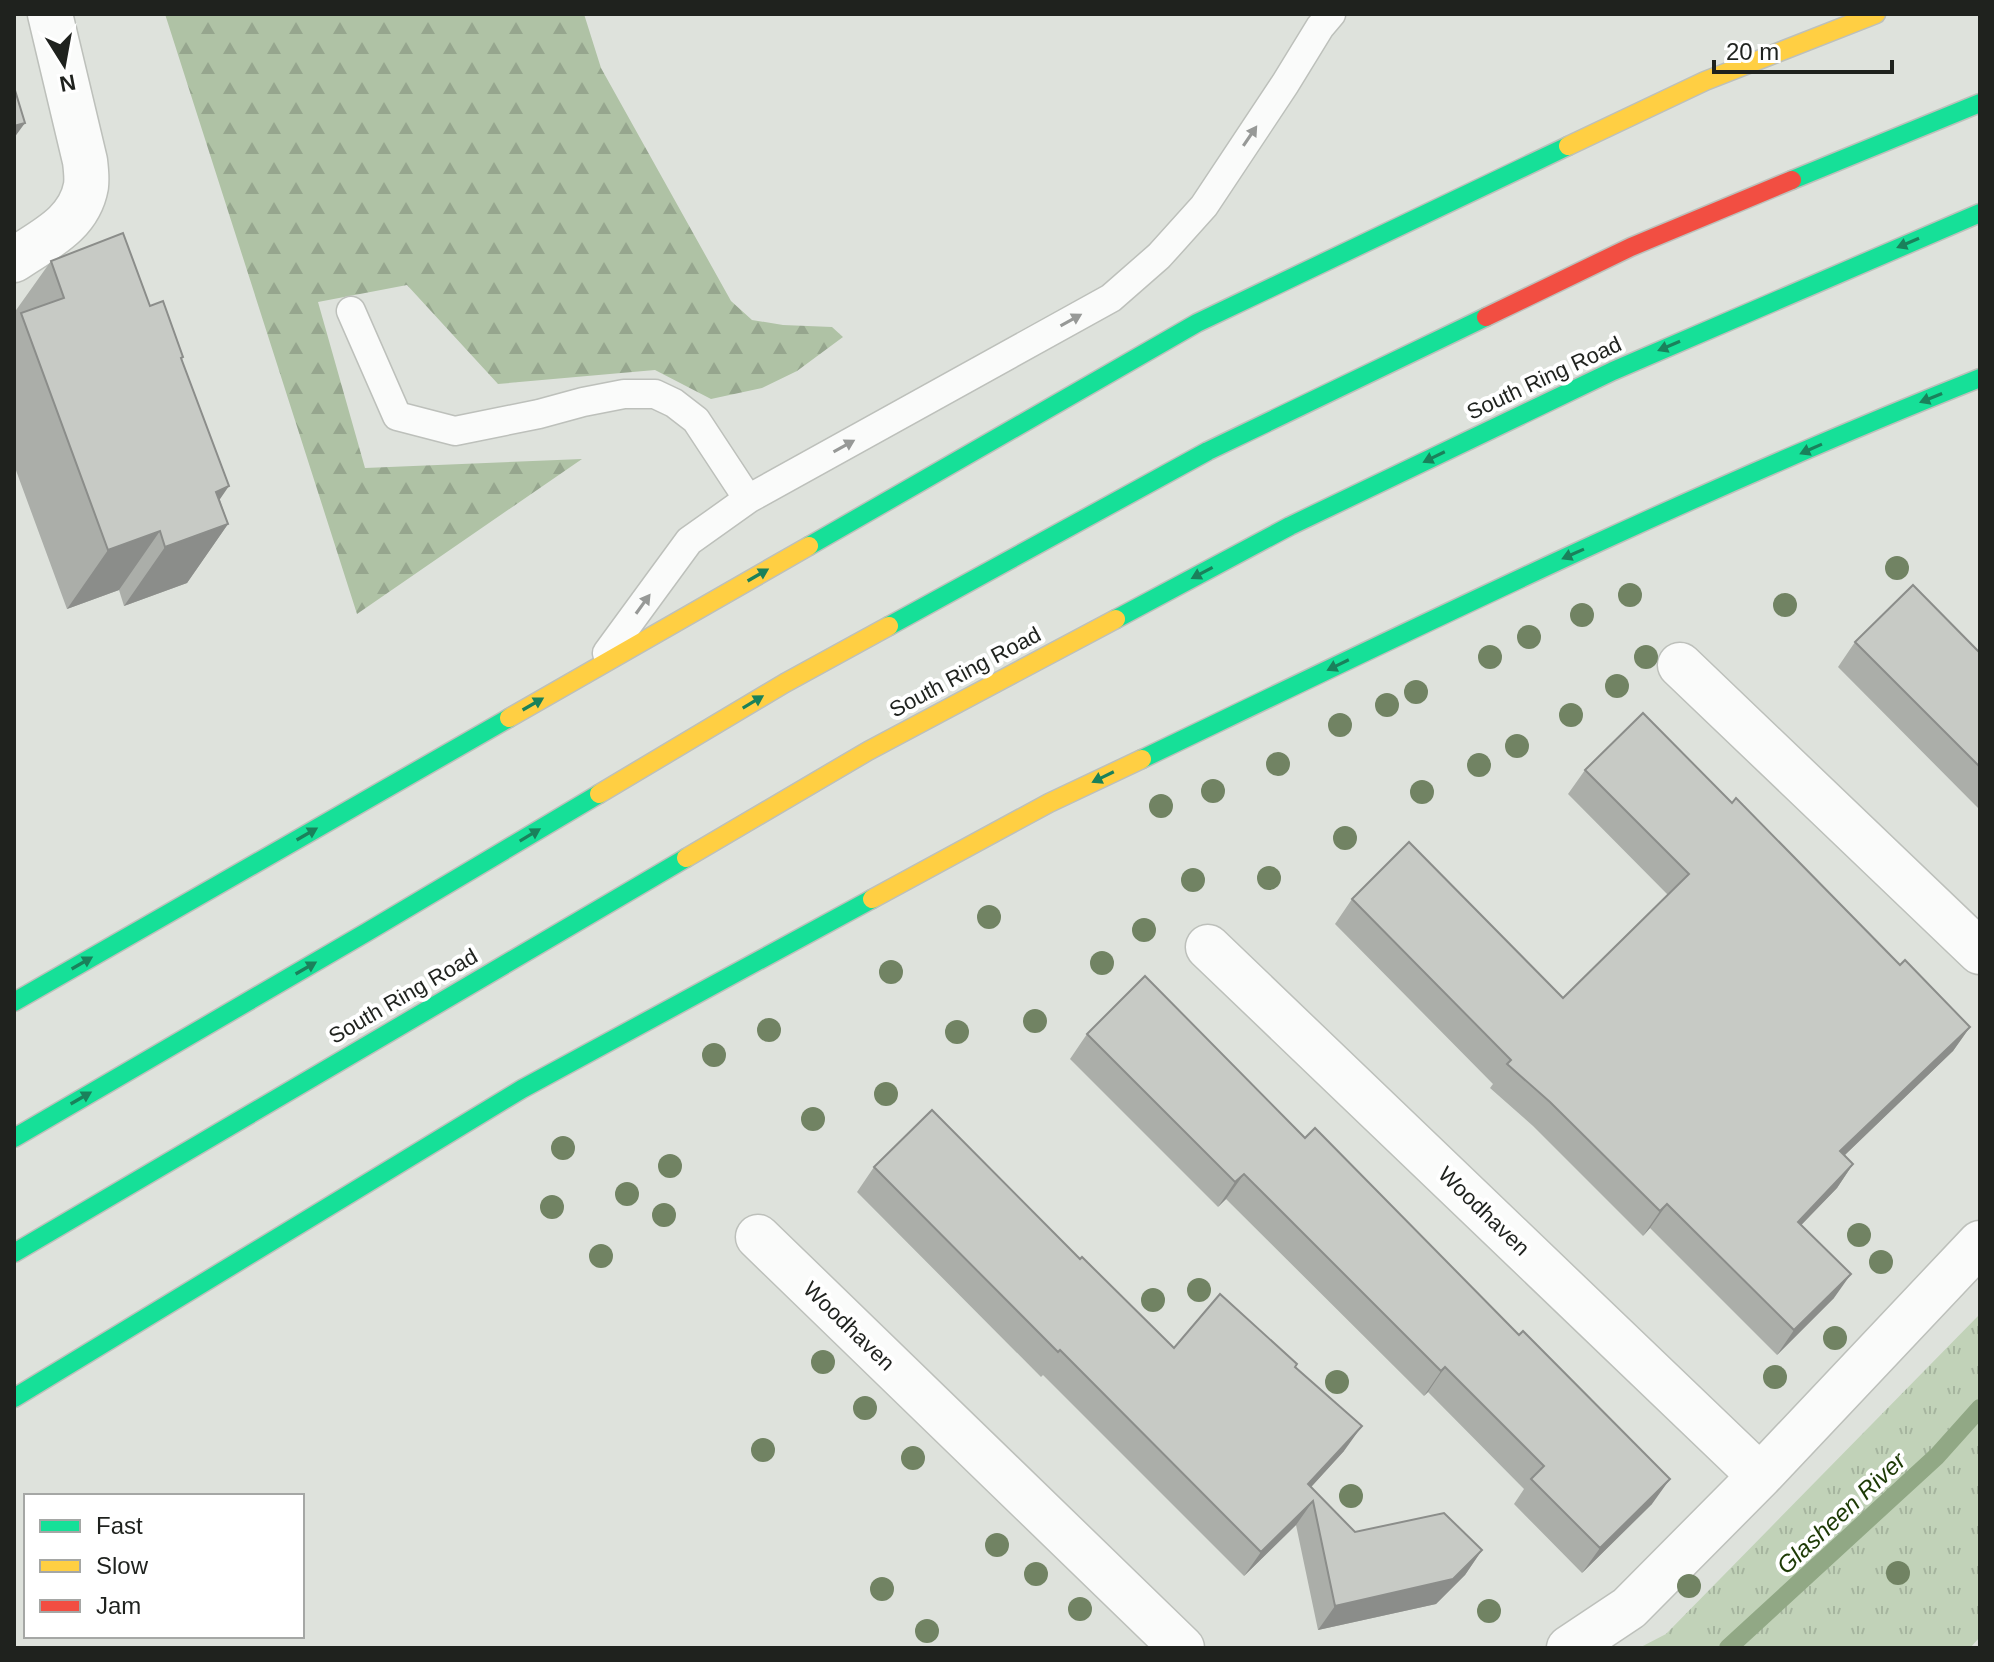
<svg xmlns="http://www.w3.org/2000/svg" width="1994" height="1662" font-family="Arial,sans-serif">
	<defs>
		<pattern id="grass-tufts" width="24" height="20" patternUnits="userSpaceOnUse" patternTransform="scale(2)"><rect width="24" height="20" fill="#c1d2b8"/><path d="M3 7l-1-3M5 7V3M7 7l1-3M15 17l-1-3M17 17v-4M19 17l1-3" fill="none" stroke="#a5b49e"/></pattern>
		<pattern id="forest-firs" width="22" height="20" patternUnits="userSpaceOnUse" patternTransform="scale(2)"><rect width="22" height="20" fill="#afc2a5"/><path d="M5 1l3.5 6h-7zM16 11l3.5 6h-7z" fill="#96a68e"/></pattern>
	</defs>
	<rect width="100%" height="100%" fill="#dee2dc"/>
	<path fill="url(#grass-tufts)" d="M1980,1314V1637L1970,1648H1639L1666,1634Z"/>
	<path fill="url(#forest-firs)" d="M165,14H584L601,68L731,301L752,320L783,325L832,327L843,337L797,371L762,388L711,399L655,370L498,384L407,285L318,302L365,468L582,459L357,614Z"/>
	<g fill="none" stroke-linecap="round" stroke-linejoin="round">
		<path stroke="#91a885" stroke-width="18" d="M1728,1648L1937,1456L1980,1408"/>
		<g stroke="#bdc0bb" stroke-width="31">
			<path id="lane" d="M351,311L397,416L455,431L539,414L583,402L624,394H655L674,403L696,420L748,499
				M607,653L689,541L748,499L1111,298L1159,256L1204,206L1285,84L1320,27L1331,14"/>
		</g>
		<g stroke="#bdc0bb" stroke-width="47">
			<path id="street" d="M14,260C43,240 79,225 86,186C87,178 86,169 85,161L50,14
				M1680,665L1980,952
				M1208,947L1760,1476
				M758,1237L1182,1648
				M1569,1648L1629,1608L1760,1476L1980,1243"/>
		</g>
		<g stroke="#bdc0bb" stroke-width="21">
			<path id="fast" d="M1792,180L1980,103
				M809,546L1197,323L1568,146
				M1116,619L1290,526L1613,371L1980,213
				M889,626L1208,451L1486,317
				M1142,759C1419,626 1695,491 1980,378
				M14,1002L509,718
				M14,1138L367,932L599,794
				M14,1253L686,858
				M14,1398L522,1089L872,899"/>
		</g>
		<g stroke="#bdc0bb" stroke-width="21">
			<path id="slow" d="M1568,146L1705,81L1876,14
				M509,718L809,546
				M599,794L785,683L889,626
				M686,858L868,751L1116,619
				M872,899L1049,803L1142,759"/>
		</g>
		<g stroke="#bdc0bb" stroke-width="21">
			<path id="jam" d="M1486,317L1631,247L1792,180"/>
		</g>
		<use href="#lane" stroke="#fafbfa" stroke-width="28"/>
		<use href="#street" stroke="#fafbfa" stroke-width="44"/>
		<use href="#fast" stroke="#16e098" stroke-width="18"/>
		<use href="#slow" stroke="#ffcf43" stroke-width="18"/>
		<use href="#jam" stroke="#f24e42" stroke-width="18"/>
	</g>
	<g fill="#718363">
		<circle cx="1897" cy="568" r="12"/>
		<circle cx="1630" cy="595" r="12"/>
		<circle cx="1785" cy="605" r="12"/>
		<circle cx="1582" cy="615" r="12"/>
		<circle cx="1529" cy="637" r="12"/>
		<circle cx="1490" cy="657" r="12"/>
		<circle cx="1646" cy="657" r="12"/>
		<circle cx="1617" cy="686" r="12"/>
		<circle cx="1416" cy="692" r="12"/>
		<circle cx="1387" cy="705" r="12"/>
		<circle cx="1571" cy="715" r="12"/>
		<circle cx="1340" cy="725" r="12"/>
		<circle cx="1517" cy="746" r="12"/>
		<circle cx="1278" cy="764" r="12"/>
		<circle cx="1479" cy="765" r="12"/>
		<circle cx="1213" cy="791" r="12"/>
		<circle cx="1422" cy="792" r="12"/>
		<circle cx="1161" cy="806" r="12"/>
		<circle cx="1345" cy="838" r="12"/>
		<circle cx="1269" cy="878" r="12"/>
		<circle cx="1193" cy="880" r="12"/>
		<circle cx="989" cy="917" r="12"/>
		<circle cx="1144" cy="930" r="12"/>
		<circle cx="1102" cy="963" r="12"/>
		<circle cx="891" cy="972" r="12"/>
		<circle cx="1035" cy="1021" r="12"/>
		<circle cx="769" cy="1030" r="12"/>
		<circle cx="957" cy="1032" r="12"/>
		<circle cx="714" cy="1055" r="12"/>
		<circle cx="886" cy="1094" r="12"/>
		<circle cx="813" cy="1119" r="12"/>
		<circle cx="563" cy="1148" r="12"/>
		<circle cx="670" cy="1166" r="12"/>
		<circle cx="627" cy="1194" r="12"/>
		<circle cx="552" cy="1207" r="12"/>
		<circle cx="664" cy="1215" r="12"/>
		<circle cx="1859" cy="1235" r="12"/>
		<circle cx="601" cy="1256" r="12"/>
		<circle cx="1881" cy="1262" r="12"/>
		<circle cx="1199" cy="1290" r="12"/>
		<circle cx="1153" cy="1300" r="12"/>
		<circle cx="1835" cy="1338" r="12"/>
		<circle cx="823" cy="1362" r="12"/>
		<circle cx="1775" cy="1377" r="12"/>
		<circle cx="1337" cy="1382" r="12"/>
		<circle cx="865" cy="1408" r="12"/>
		<circle cx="763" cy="1450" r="12"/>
		<circle cx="913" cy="1458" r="12"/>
		<circle cx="1351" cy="1496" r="12"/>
		<circle cx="997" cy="1545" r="12"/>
		<circle cx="1898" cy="1573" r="12"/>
		<circle cx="1036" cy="1574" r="12"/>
		<circle cx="1689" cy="1586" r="12"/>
		<circle cx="882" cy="1589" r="12"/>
		<circle cx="1080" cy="1609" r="12"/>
		<circle cx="1489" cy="1611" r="12"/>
		<circle cx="927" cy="1631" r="12"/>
	</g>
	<path fill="#abaea9" d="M51,261L150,306L182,359L220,500L228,524L187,583L124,606L119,590L67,609L14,465V313Z
		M1855,642L1980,653V810L1838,667Z
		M1585,770L1732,803L1900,965L1970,1027L1953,1051L1845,1155L1853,1164L1837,1188L1801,1225L1834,1298L1777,1355L1650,1228L1643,1236L1533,1126L1490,1088L1493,1084L1335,924L1352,899L1563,998L1668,895L1568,794Z
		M1087,1034L1652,1504L1582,1573L1514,1504L1524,1489L1428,1392L1424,1396L1226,1199L1218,1207L1070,1059Z
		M874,1167L1080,1259L1174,1348L1295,1367L1344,1451L1311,1487L1355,1532L1482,1550L1465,1575L1436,1604L1318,1630L1296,1525L1244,1576L1043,1375L1041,1377L857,1192Z"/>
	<path fill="#8b8d8a" d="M25,123L14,138V126Z
		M229,486L194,537L228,524L187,583L124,606L165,547L216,492Z
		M160,531L119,590L67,609L108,550Z
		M1970,1027L1953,1051L1824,1175L1840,1151Z
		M1853,1164L1837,1188L1781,1246L1798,1222Z
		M1244,1174L1226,1199L1218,1207L1235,1182Z
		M1667,1204L1650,1228L1643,1236L1660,1211Z
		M1851,1274L1834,1298L1777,1355L1794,1330Z
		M1445,1367L1428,1392L1424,1396L1441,1371Z
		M1362,1426L1344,1451L1291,1509L1308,1484Z
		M1670,1479L1652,1504L1582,1573L1600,1548Z
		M1313,1501L1296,1525L1244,1576L1261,1552Z
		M1482,1550L1465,1575L1436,1604L1318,1630L1335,1606Z"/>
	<path fill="#c7cac5" stroke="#8b8d8a" stroke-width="2" d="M14,87L25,123L14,126Z
		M123,233L150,306L163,301L183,357L181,358L229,486L216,492L228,524L165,547L160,531L108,550L21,313L64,298L51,261Z
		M1913,585L1980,653V767L1855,642Z
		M1643,713L1732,803L1736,798L1900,965L1905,960L1970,1027L1840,1151L1853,1164L1798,1222L1851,1274L1794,1330L1667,1204L1660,1211L1550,1102L1507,1064L1511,1060L1352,899L1409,842L1563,998L1689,874L1585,770Z
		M1145,976L1305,1138L1315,1128L1519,1335L1523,1331L1670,1479L1600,1548L1531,1479L1544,1466L1445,1367L1441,1371L1244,1174L1235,1182L1087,1034Z
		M932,1110L1080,1259L1082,1257L1174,1348L1220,1294L1297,1364L1295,1367L1362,1426L1308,1484L1355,1532L1444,1513L1482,1550L1453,1579L1335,1606L1313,1501L1261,1552L1060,1350L1058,1352L874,1167Z"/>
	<defs><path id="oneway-solid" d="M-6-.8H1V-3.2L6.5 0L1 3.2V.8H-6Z" transform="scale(2)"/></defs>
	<g fill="#979997">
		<use href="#oneway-solid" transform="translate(1250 136) rotate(-56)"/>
		<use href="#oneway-solid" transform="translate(1071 320) rotate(-29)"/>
		<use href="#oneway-solid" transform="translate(844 446) rotate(-29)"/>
		<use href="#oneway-solid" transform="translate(643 604) rotate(-54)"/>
	</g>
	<g fill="#1a815b">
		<use href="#oneway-solid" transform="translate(1908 243) rotate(157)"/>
		<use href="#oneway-solid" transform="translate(1669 346) rotate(157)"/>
		<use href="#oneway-solid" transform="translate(1931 398) rotate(158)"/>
		<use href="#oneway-solid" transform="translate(1811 449) rotate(156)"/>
		<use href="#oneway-solid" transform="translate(1434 457) rotate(154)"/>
		<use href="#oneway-solid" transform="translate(1573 554) rotate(156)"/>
		<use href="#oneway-solid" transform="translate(1202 573) rotate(152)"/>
		<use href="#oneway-solid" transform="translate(758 575) rotate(-30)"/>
		<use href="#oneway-solid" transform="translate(1338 665) rotate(154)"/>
		<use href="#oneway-solid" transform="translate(753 702) rotate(-31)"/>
		<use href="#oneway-solid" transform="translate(533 704) rotate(-30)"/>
		<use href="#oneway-solid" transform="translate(1103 777) rotate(154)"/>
		<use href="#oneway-solid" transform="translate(307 834) rotate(-30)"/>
		<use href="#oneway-solid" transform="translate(530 835) rotate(-31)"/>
		<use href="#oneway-solid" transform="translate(82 963) rotate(-30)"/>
		<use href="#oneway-solid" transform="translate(306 968) rotate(-30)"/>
		<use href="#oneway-solid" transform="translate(81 1098) rotate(-30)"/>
	</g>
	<g text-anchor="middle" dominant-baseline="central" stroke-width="8" stroke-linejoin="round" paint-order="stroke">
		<g font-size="22" fill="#1f221e" stroke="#fff">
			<text transform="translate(1544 378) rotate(-25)">South Ring Road</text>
			<text transform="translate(965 672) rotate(-28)">South Ring Road</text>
			<text transform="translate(403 996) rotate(-30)">South Ring Road</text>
			<text transform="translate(1484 1211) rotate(44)">Woodhaven</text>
			<text transform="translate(849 1326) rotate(44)">Woodhaven</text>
		</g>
		<g font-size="24" font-style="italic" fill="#1d3a05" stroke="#fff">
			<text transform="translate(1841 1513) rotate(-43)">Glasheen River</text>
		</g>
	</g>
	<rect width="1994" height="1662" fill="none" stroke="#1f221e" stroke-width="32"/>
	<rect x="24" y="1494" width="280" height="144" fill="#ffffff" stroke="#a5a7a5" stroke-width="2"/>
	<rect x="40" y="1520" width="40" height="12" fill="#16e098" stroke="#a5a7a5" stroke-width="2"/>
	<text x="96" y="1534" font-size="24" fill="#1f221e">Fast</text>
	<rect x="40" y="1560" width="40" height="12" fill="#ffcf43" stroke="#a5a7a5" stroke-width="2"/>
	<text x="96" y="1574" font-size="24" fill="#1f221e">Slow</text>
	<rect x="40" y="1600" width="40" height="12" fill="#f24e42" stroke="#a5a7a5" stroke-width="2"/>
	<text x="96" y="1614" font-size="24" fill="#1f221e">Jam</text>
	<g transform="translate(64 64) rotate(169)" stroke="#ffffff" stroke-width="6" paint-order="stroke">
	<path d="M0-6L14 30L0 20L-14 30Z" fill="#1f221e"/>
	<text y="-12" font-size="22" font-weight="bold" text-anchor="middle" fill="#1f221e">N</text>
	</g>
	<path d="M1714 60v12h178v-12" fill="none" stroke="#1f221e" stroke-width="4"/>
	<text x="1726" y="60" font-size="24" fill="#1f221e" stroke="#ffffff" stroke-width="6" paint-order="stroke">20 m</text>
</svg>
